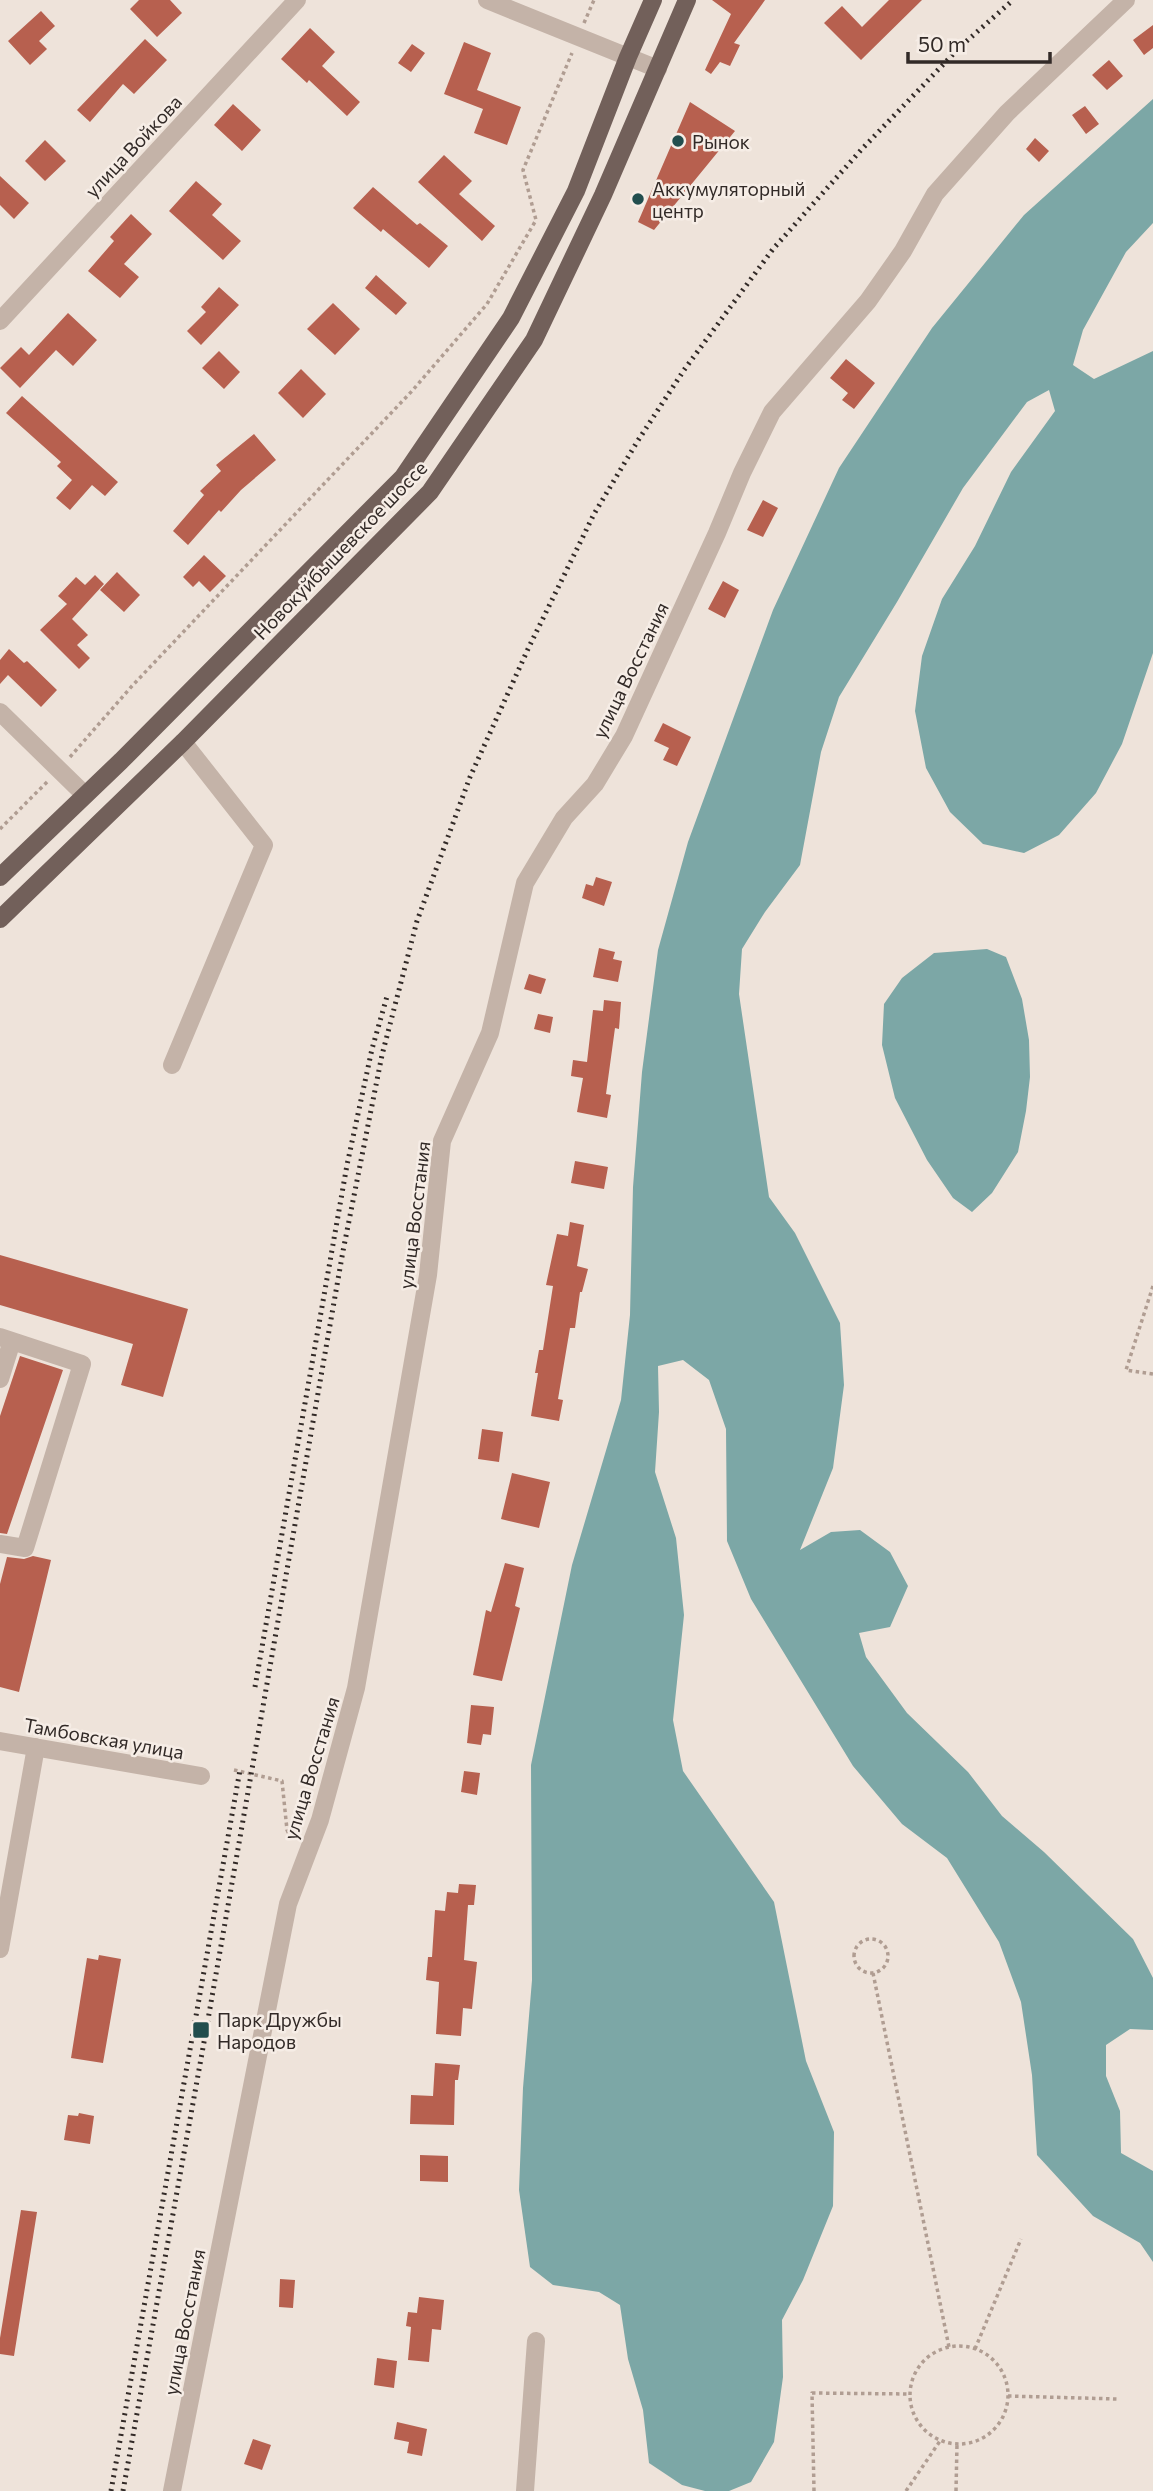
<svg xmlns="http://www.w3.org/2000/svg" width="1153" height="2491" font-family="Commissioner,sans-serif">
	<rect width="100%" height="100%" fill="#eee3da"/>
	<path fill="#7ca7a6" d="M1153,99V223L1126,252L1083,330L1073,365L1094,379L1153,351V653L1122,744L1096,793L1059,835L1024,853L983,844L950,812L926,768L915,711L922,656L942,599L975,546L1011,472L1055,411L1049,390L1027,402L963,488L897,602L839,697L821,752L800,865L765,912L742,949L739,994L769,1197L795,1233L840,1323L844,1385L833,1468L800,1550L831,1532L860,1530L890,1552L908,1586L890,1627L859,1633L866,1657L907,1713L968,1772L1002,1816L1044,1852L1133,1939L1153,1978V2030L1130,2029L1106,2045V2076L1120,2111L1121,2153L1153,2171V2262L1140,2243L1093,2216L1037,2155L1032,2075L1021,2002L999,1942L947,1858L902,1824L853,1766L751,1599L727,1541L726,1429L709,1380L683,1360L658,1366L659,1412L655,1472L676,1538L684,1615L673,1720L683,1771L774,1902L806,2061L834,2132L833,2206L803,2280L782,2320L783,2377L774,2442L751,2482L729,2491H705L682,2485L649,2463L643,2410L628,2359L620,2305L599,2292L553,2285L530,2267L519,2190L523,2088L532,1980L531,1765L572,1565L621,1400L630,1315L633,1187L642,1072L658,950L688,842L773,610L839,468L932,328L1024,215Z
		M987,949L1006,957L1022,999L1029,1040L1030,1077L1026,1111L1018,1152L992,1193L972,1212L953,1198L927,1160L895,1098L882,1045L884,1004L902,978L934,953Z"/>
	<path fill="#b7604f" d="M139,0H170L182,13L157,37L130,9Z
		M712,0H765L734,43L740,45L730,66L720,62L711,74L705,70L731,14Z
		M889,0H922L861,60L824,23L842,6L862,27Z
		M41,11L55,26L39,41L47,49L30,65L8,41Z
		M1153,25V48L1144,55L1133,40Z
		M310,28L335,52L322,66L360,102L347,116L309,80L307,83L281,59Z
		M145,39L167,60L134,94L123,84L90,122L77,110Z
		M464,42L491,53L477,90L521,107L507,145L474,133L483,109L444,94Z
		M412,44L425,53L411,72L398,63Z
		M1109,60L1123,76L1107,90L1092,75Z
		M690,102L735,131L654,230L638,222Z
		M233,104L261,130L242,151L214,125Z
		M1085,106L1099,124L1086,134L1072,115Z
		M1035,138L1049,151L1039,162L1026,149Z
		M45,140L66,161L45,181L25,161Z
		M444,155L472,181L459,194L495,226L482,241L418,182Z
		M0,176L29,203L14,219L0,205Z
		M196,181L222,204L212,215L241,241L223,260L169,211Z
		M373,187L417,225L420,223L448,246L429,268L383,229L381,232L353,208Z
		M131,214L152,234L124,264L139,277L120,298L88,271L114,241L110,237Z
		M376,275L407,303L396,315L365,288Z
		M219,287L239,305L201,345L187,331L206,312L201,307Z
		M333,303L360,329L335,355L307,329Z
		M68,313L97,340L73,366L56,350L20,388L0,368L21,347L29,355Z
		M219,351L240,372L224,389L202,368Z
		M846,359L875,383L854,409L842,400L848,393L830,378Z
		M301,369L326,394L303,418L278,393Z
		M22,396L118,482L105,496L92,485L70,510L56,498L72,480L57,466L61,462L6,413Z
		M254,434L276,460L241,490L221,512L219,510L188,545L173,531L204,495L200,491L221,471L216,465Z
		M763,500L778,508L763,537L747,530Z
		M204,555L226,576L210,592L199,581L193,587L183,577Z
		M117,572L140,595L124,612L100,590Z
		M95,575L104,584L72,619L88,635L77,645L90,658L79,669L40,630L67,604L58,596L76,577L85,585Z
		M723,581L739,590L725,618L708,609Z
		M9,649L24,663L27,661L57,690L41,707L8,675L0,684V660Z
		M663,723L691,737L677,766L663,760L669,748L654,741Z
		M596,877L612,882L604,906L582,898L586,884L593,886Z
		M599,948L615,952L613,959L622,961L618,982L593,977Z
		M529,974L546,979L541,994L524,989Z
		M604,1000L621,1002L619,1029L615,1028L606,1094L611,1095L607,1118L577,1112L583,1078L571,1076L573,1060L587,1062L593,1010L603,1011Z
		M538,1014L553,1017L550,1033L534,1029Z
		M575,1161L608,1167L604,1189L571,1183Z
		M570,1222L584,1225L577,1266L588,1269L582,1292H580L575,1328H570L558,1399L563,1400L559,1421L531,1416L538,1373H535L539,1350H543L553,1286L546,1285L557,1234L568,1236Z
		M0,1255L188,1309L163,1397L121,1385L133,1344L0,1305Z
		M20,1356L63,1370L7,1534L0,1533V1416Z
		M482,1429L503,1432L499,1462L478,1459Z
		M512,1473L550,1482L539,1528L501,1519Z
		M33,1556L51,1560L19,1692L0,1687V1584L7,1557L24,1559Z
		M505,1563L524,1568L515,1606L520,1608L502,1681L473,1675L486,1610L491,1612Z
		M471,1705L494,1707L491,1735L483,1734L481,1745L467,1743Z
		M464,1771L480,1773L477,1795L461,1792Z
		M459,1884L476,1885L474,1905H468L464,1960L477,1962L472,2009L463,2008L461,2036L436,2034L439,1982L426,1980L428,1957H432L435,1910L445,1911L447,1892L458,1893Z
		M99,1955L121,1959L103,2063L71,2058L87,1958L98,1960Z
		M435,2063L460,2065L458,2080H455L454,2125L410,2124L411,2095L433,2096Z
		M79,2113L94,2116L90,2144L64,2140L68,2115L78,2116Z
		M420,2155L448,2156V2182L420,2181Z
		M21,2210L37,2212L14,2356L0,2354V2338Z
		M280,2279L295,2280L293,2308L279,2307Z
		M419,2297L444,2300L441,2330L432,2329L429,2362L408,2360L411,2327L406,2326L408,2312L417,2313Z
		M377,2358L397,2361L394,2388L374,2385Z
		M397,2422L427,2429L422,2456L407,2453L409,2442L394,2439Z
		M253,2439L271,2445L262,2470L244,2464Z"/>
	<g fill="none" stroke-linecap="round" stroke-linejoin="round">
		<path stroke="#b09d92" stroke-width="3.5" stroke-dasharray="3.5 3.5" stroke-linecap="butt" d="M584,23L594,0
			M70,757L132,686L412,391L487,304L536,220L523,170L572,53
			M0,829L48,781
			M1153,1286L1126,1370L1153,1374
			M234,1770L282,1781L287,1830L293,1842
			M854 1956a17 17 0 1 1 34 0a17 17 0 1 1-34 0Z
			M873,1973L949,2347
			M910 2395a49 49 0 1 1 98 0a49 49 0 1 1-98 0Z
			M975,2349L1021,2239
			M1008,2396L1117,2399
			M814,2491L812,2393L910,2394
			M906,2491L940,2441
			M956,2491L957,2444"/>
		<path stroke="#c4b3a8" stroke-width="18" d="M487,0L658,69
			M0,321L297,0
			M0,712L85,795
			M172,1065L264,845L183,742
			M0,1337L82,1364L25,1548L0,1544
			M0,1379L12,1341
			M0,1741L201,1776
			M0,1949L36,1747
			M172,2491L288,1904L320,1820L356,1688L428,1275L442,1141L490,1033L525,883L564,818L595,784L624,736L717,533L742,473L772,412L868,301L903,251L935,194L1007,113L1126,0
			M525,2491L536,2341"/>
		<path stroke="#72605a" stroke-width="18" d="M0,877L121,761L403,477L511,318L576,191L628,57L653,0
			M0,919L183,742L430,492L534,340L603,195L687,0"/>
		<path stroke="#322a27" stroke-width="5" stroke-dasharray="2 5" stroke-linecap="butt" d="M255,1687L347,1165L372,1049L388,993
			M111,2491L240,1770
			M123,2491L206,2031L343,1251L382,1055L417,921L470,777L528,649L594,514L637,442L684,370L773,249L861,150L960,47L1013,0"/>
	</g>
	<g fill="#224e4e" stroke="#f6ede6" stroke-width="2.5">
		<circle cx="678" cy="141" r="7"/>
		<circle cx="638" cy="199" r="7"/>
		<rect x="192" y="2021" width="18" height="18" rx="3.5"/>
	</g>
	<g text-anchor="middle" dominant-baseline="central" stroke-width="5" stroke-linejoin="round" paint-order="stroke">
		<g font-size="19" fill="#322a27" stroke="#f6ede6" text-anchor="start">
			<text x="692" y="141">Рынок</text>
			<text x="652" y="188">Аккумуляторный<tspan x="652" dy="22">центр</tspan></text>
			<text x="217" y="2019">Парк Дружбы<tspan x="217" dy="22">Народов</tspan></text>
		</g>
		<g font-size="19" fill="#322a27" stroke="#f6ede6">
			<text transform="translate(133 146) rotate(-47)">улица Войкова</text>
			<text transform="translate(340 550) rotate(-46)">Новокуйбышевское шоссе</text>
			<text transform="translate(630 670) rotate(-64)">улица Восстания</text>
			<text transform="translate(414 1215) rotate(-83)">улица Восстания</text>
			<text transform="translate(104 1738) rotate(10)">Тамбовская улица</text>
			<text transform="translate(311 1768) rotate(-73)">улица Восстания</text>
			<text transform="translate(184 2322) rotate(-79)">улица Восстания</text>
		</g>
	</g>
	<path d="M908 52v10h142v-10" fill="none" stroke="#322a27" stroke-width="3.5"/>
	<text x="918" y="52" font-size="21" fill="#322a27" stroke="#f6ede6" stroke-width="5" paint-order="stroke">50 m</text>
</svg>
